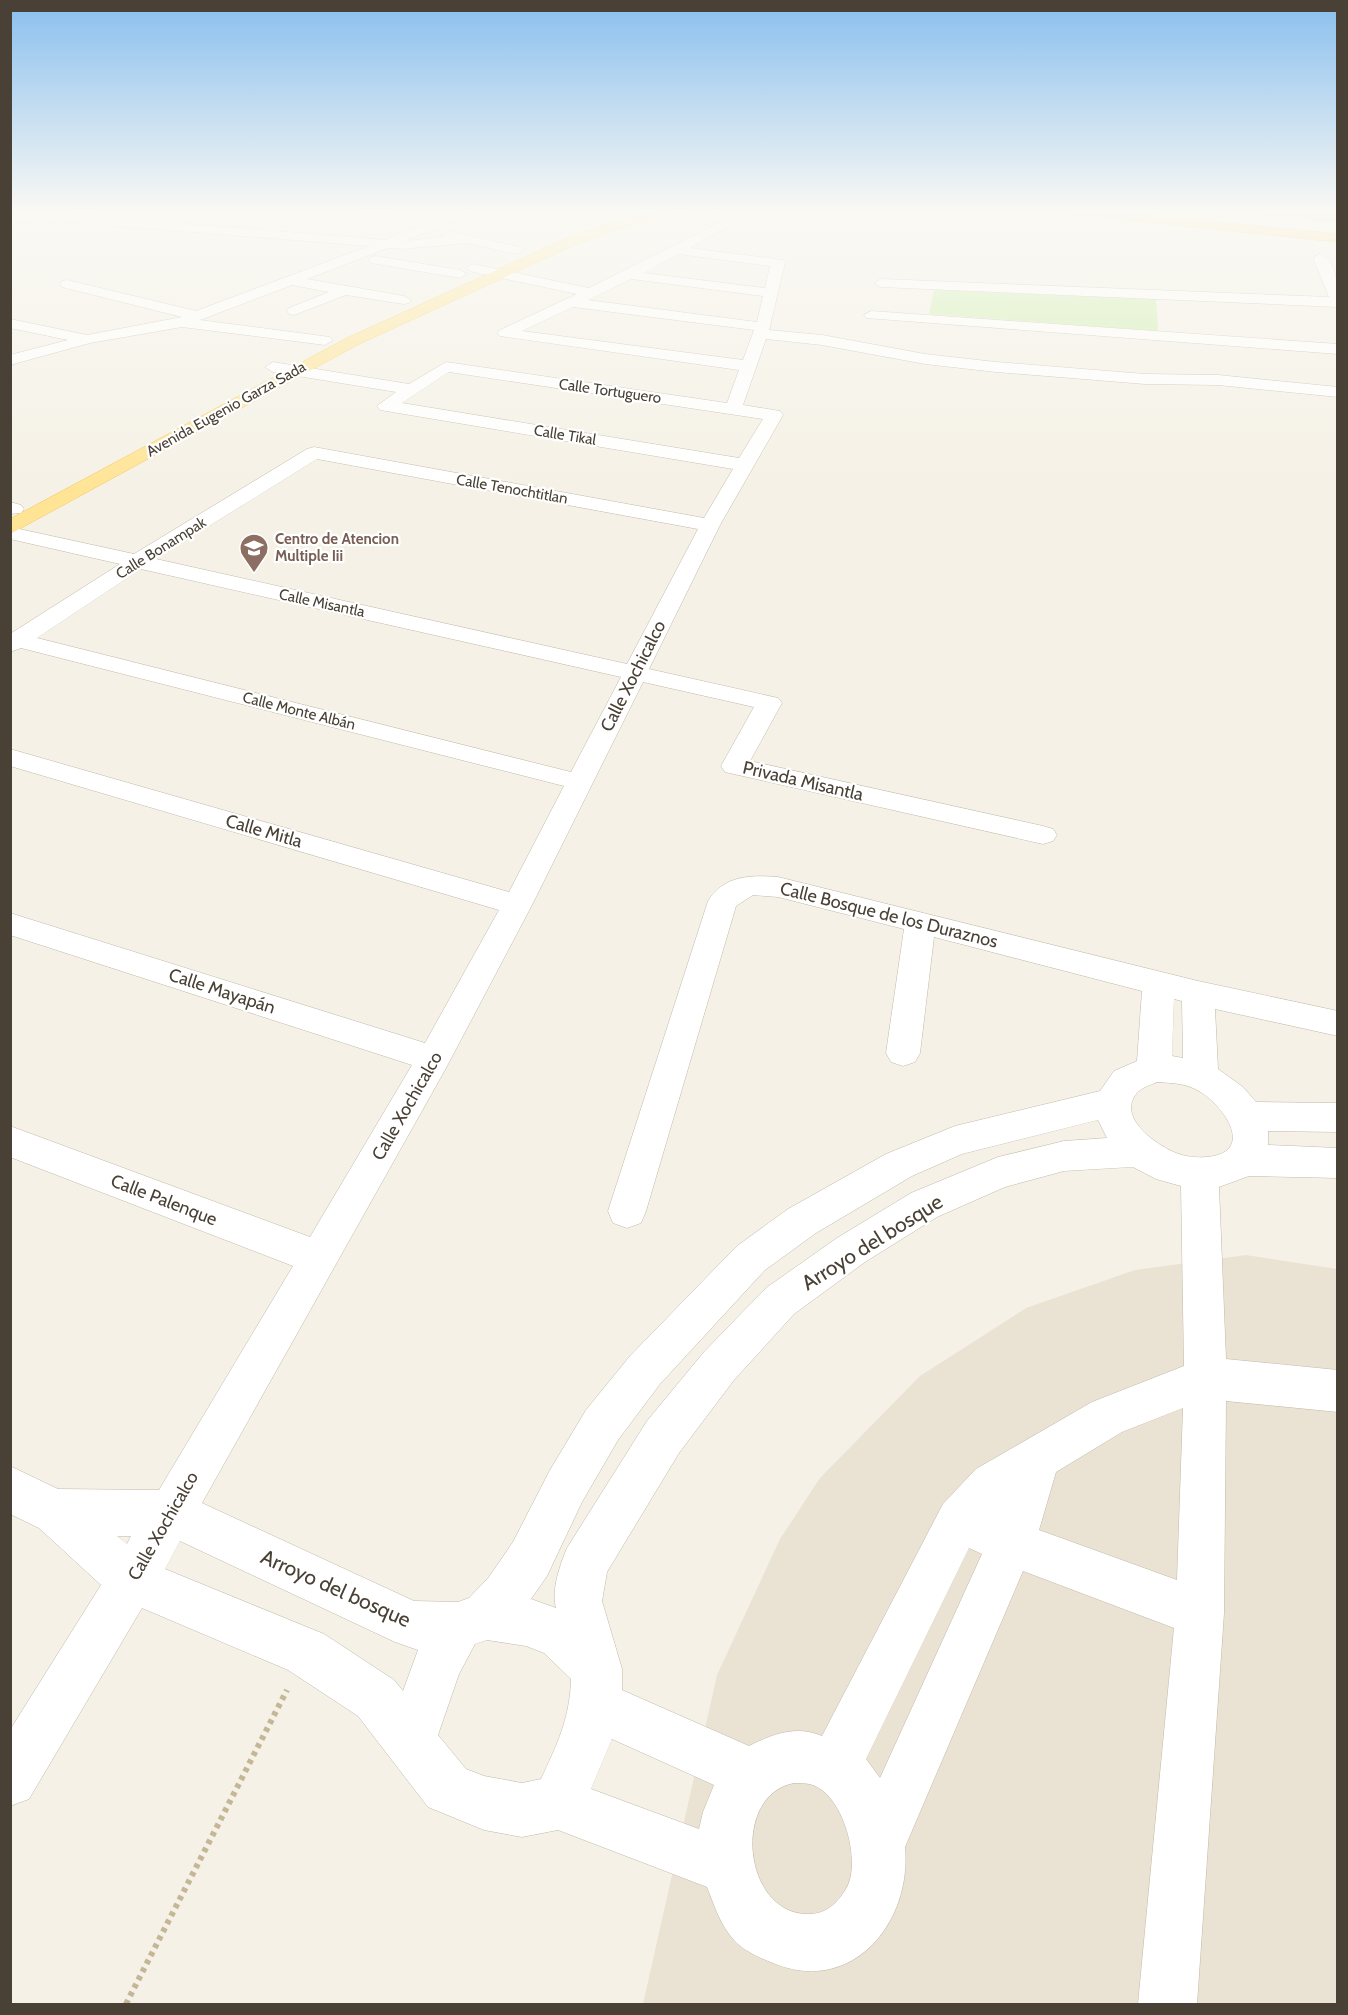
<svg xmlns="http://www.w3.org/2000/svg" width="1348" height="2015" font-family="Cabin,sans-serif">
	<rect width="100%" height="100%" fill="#f5f1e6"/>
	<path fill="#eae3d4" d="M1246,1255L1337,1269V2004H643L717,1675L780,1539L820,1478L920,1376L1026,1308L1135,1270Z"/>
	<path fill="#cdeeab" d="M1206,210H1337V223Z
		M934,290L1156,299L1158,331L929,314Z"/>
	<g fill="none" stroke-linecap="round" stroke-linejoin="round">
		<g stroke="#c2b9a8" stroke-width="1">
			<path id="minor" d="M358,210H406L448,214L459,210H475L473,213L405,241L443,237V232L448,231L521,247L523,250L516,254L467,243L402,249L388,248L307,279L404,296L411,300L409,303L404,304L346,295L294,315L289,314L287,311L289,308L329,292L292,285L200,320L330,337L333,340L325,345L182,327L90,343L10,365V355L68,340L10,328V319L87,335L182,317L62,287L60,284L62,281L67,280L196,311L369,246L42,220L10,223V215L42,212L385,240L436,219L364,214Z
				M677,210H696L734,219L736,222L690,248L783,260L785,263L769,330L822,335L925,354L996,362L1145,374L1218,375L1338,387V397L1218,385L1145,384L996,372L925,364L822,345L766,339L743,405L780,411L783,415L720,525L649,669L778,698L782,703L750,761L1043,826L1053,829L1057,835L1053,841L1043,844L725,772L721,766L754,707L643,682L532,905L446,1068L202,1503L414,1601L458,1602L469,1598L489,1577L513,1542L550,1470L586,1410L630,1356L737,1246L788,1209L886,1154L955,1126L1100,1091L1114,1071L1137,1061L1142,991L934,937L920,1053L915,1062L903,1066L891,1062L886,1053L904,929L778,897L753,895L736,906L646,1211L641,1223L627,1228L613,1223L608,1211L708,901C724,875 751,875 778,877L1198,981L1338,1011V1036L1215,1009L1218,1069L1243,1087L1256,1102L1338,1103V1132L1268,1131V1145L1338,1148V1178L1249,1176L1219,1187L1226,1359L1338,1370V1412L1226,1401L1224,1613L1197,2004H1138L1174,1628L1023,1571L905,1847C912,1923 852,1996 773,1963C758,1957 744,1951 734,1940C720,1925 714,1904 707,1887L558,1830L522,1837L484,1830L428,1807L358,1716L288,1670L142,1608L29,1799L10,1806V1730L101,1585L39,1528L10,1514V1466L58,1489L159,1490L293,1266L10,1157V1126L310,1237L412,1065L10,935V913L425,1043L499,910L10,766V749L509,892L564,786L21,648L10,652V634L120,564L10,539V527L134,554L307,449L314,447L704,518L733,469L386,411L380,410L377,406L396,392L273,372L265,367L273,362L409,384L446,362L727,403L739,370L500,336L497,333L500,330L577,294L473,272L466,268L473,264L589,288L719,223L679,213ZM678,254L770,266L765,288L644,273ZM631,279L763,296L757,322L588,300ZM573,307L754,330L743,360L522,331ZM449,372L763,419L739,458L402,403ZM317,459L698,529L627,664L156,559ZM141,569L621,677L571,772L37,638ZM1174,999L1182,1001L1183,1058L1172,1056ZM1157,1082C1170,1083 1182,1083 1193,1088C1221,1100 1259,1152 1207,1157C1197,1158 1186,1157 1176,1153C1156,1145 1116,1117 1137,1093C1142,1087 1151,1085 1157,1082ZM1098,1120L1107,1138L1064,1141L998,1157L911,1193L837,1238L766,1288L704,1352L647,1421L567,1548C560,1565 551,1590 556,1608L531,1599L547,1576L582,1502L618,1440L660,1384L765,1270L816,1233L912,1176L962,1154ZM1133,1167L1156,1179L1181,1186L1184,1366L1092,1402L976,1469L943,1504L822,1736C796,1725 773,1734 749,1746L622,1690V1669L602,1601L607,1572L679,1453L734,1380L794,1314L865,1262L937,1217L1005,1187L1064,1171ZM1183,1408L1177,1580L1039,1530L1056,1472L1122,1432ZM117,1536H131L127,1544ZM180,1541L395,1642L418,1650L403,1691L394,1680L324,1634L165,1569ZM969,1548L982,1554L880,1778L866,1759ZM487,1640L526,1646L544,1653L571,1679C570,1718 557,1745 541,1779L522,1783L484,1776L466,1769L438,1735L459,1674L475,1644ZM612,1739L714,1785L703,1812L699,1829L591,1789ZM794,1783C800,1783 807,1783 813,1785C844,1796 862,1863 846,1889C836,1905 825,1915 806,1914C743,1912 731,1795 794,1783Z
				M1320,254C1338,259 1338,293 1338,307L881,287L874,283L881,279L1329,297L1313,258Z
				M376,256L460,270L467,274L460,278L371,263L369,260L371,257Z
				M871,311L1338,344V354L866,318L864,315Z
				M10,502L21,505L24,509L21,513L10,514Z"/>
		</g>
		<g stroke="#f1c858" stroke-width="1">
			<path id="major" d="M668,210H687L685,213L620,229L577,244L359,344L10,534V519L347,338L567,238L612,223Z"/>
		</g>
		<g stroke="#efab27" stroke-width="1">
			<path id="highway" d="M1061,210H1098L1338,234V242L1067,214Z"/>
		</g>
		<path stroke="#c5b697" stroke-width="6" stroke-dasharray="4.5 4.5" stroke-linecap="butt" d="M126,2004L287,1690"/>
		<use href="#minor" fill="#fff" fill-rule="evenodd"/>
		<use href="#major" fill="#ffe495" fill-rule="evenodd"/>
		<use href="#highway" fill="#ffd167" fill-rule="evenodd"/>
	</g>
	<linearGradient id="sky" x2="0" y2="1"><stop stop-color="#89bfee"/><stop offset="0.43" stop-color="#faf9f4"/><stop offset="1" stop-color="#faf9f4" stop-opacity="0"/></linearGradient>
	<rect width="1348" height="492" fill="url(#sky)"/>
	<defs>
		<g id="school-pin" transform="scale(1.5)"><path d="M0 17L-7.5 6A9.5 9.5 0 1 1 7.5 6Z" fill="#8d6e63" stroke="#fff"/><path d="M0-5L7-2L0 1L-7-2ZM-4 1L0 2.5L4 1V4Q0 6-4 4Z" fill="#fff"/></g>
	</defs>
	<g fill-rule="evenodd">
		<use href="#school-pin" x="254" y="548"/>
	</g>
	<g text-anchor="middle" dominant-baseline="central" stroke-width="4.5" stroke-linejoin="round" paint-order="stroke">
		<g font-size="15" fill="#494135" stroke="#fff">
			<text transform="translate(610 391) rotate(8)">Calle Tortuguero</text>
			<text transform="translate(226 409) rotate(-29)">Avenida Eugenio Garza Sada</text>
			<text transform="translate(565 435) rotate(9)">Calle Tikal</text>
			<text transform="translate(512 489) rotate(10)">Calle Tenochtitlan</text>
			<text transform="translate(161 548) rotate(-32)">Calle Bonampak</text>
			<text transform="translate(322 603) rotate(12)">Calle Misantla</text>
			<text transform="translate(299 711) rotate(14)">Calle Monte Albán</text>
		</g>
		<g font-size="15" font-weight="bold" fill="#785e54" stroke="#fff" text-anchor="start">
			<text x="275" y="539">Centro de Atencion<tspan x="275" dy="17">Multiple Iii</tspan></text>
		</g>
		<g font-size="18" fill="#494135" stroke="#fff">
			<text transform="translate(633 676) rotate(-63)">Calle Xochicalco</text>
			<text transform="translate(803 781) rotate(13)">Privada Misantla</text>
			<text transform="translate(264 831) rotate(16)">Calle Mitla</text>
			<text transform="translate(889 915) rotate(14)">Calle Bosque de los Duraznos</text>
			<text transform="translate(222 991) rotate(18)">Calle Mayapán</text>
			<text transform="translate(407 1106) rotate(-60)">Calle Xochicalco</text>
			<text transform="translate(164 1200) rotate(21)">Calle Palenque</text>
			<text transform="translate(163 1526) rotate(-60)">Calle Xochicalco</text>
		</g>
		<g font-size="21" fill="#494135" stroke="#fff">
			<text transform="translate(872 1242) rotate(-32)">Arroyo del bosque</text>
			<text transform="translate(336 1588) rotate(24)">Arroyo del bosque</text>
		</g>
	</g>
	<rect width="1348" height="2015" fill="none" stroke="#494135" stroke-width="24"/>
</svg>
